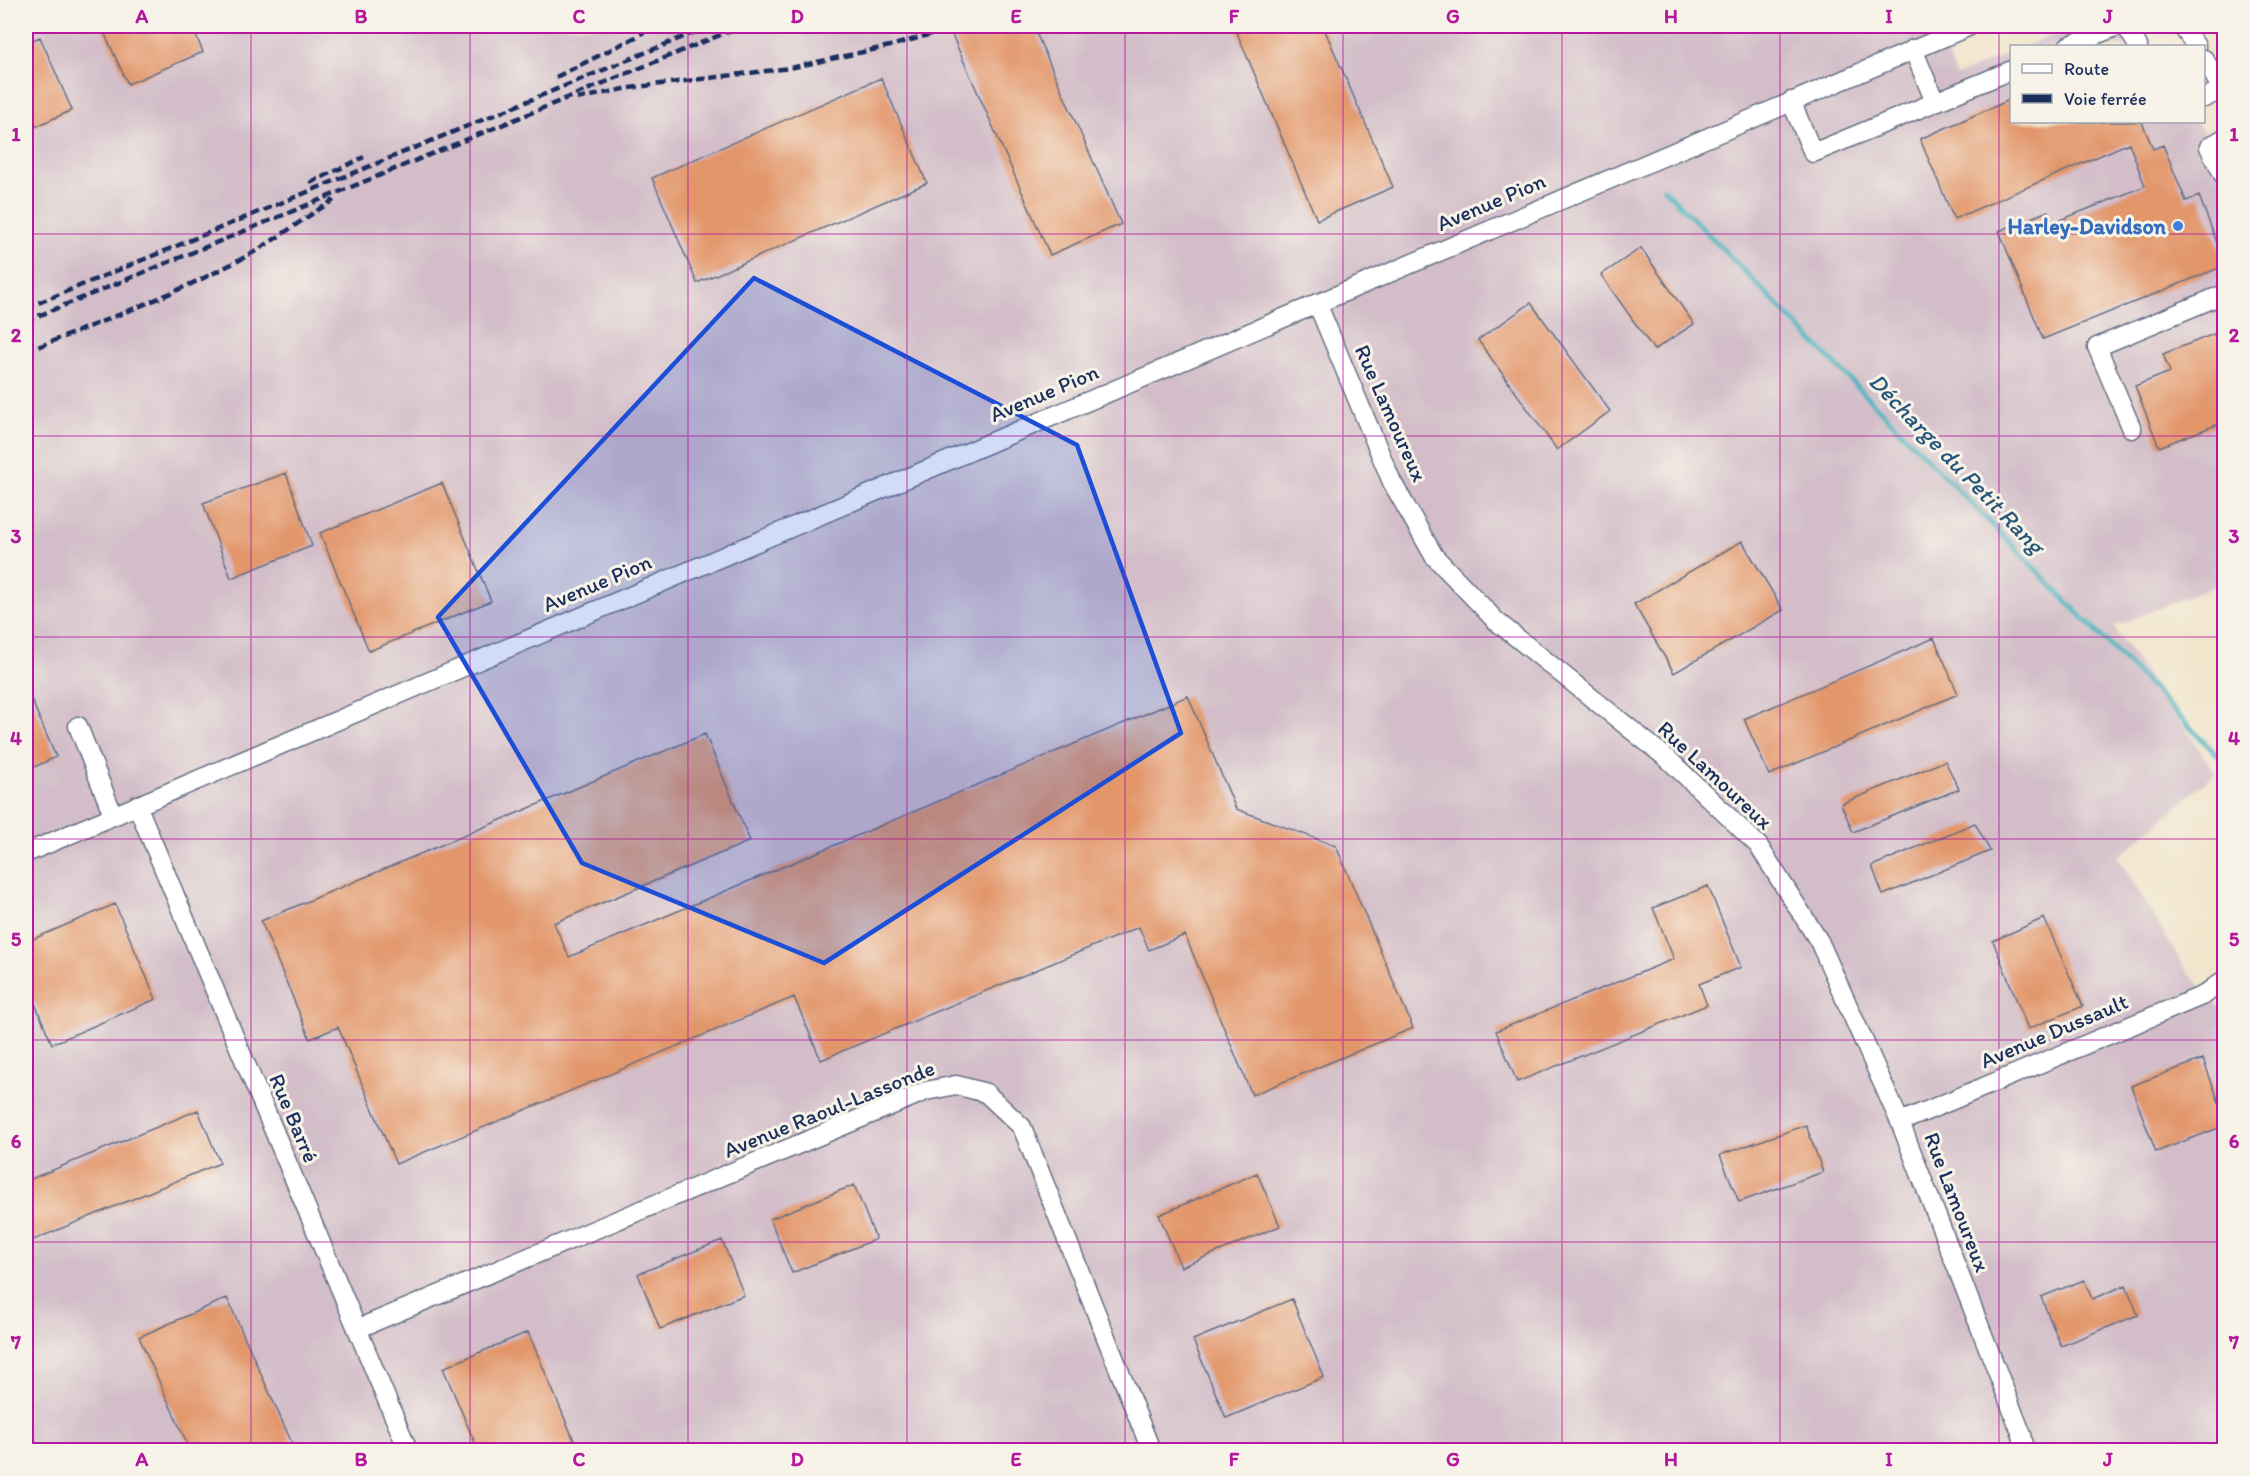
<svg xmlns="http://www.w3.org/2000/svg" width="2250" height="1476" font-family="Itim,sans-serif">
	<rect width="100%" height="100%" fill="#f7f3e8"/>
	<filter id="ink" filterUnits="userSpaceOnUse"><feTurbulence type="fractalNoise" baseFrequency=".0167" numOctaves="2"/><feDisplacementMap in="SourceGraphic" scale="12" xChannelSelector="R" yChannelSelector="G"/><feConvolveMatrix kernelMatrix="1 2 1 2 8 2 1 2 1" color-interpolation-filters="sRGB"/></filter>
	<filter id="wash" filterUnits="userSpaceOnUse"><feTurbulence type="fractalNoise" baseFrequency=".008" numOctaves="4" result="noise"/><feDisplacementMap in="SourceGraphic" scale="24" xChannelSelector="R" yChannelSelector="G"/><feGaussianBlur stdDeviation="1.35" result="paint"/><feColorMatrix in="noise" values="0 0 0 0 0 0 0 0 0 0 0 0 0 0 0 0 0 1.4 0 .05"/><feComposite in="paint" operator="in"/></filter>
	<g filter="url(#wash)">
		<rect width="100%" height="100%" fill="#f1e4ca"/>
		<path fill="#d2bdc8" d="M26,26H1937L1956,76L2011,52L2012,122H2197L2224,167V582L2113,627L2216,773L2118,857L2186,970L2224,1012V1446L2215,1450H26Z
			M2074,26H2138L2151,46H2025Z"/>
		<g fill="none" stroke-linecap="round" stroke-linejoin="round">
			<path stroke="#41b1bc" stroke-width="5" d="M1664,189L2224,762"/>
		</g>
		<g id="blocks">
			<path fill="#e2966a" d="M101,26H192L203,52L128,84Z
				M948,26H1033L1121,224L1050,255Z
				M1234,26H1323L1393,187L1317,220Z
				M40,37L72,110L26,131V43Z
				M881,78L927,183L697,283L652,178Z
				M2012,99V122H2142L2153,149L2163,145L2186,201L2199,196L2224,261V266L2043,339L1999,231L2048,211L2053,223L2145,186L2129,143L1954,219L1920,139Z
				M1641,248L1694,324L1654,350L1601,275Z
				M1531,303L1610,411L1557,450L1478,340Z
				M2224,330V422L2159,447L2135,386L2170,372L2163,354Z
				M286,473L312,546L231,578L203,503Z
				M442,483L491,601L369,651L320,533Z
				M1742,541L1783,610L1674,673L1634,604Z
				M1934,638L1958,694L1769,775L1744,719Z
				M26,687L56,757L26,771Z
				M1188,696L1236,809L1336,846L1413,1028L1252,1095L1185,935L1149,950L1139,927L821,1060L794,997L396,1164L338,1027L310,1039L261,921L705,734L750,841L554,923L569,957Z
				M1945,761L1959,789L1853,832L1841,804Z
				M1975,823L1990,851L1883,895L1872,866Z
				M1708,886L1741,967L1699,984L1707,1005L1517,1082L1496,1031L1674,959L1653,908Z
				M115,904L156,999L52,1044L26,982V942Z
				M2044,918L2083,1006L2028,1029L1993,941Z
				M2203,1059L2224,1116V1126L2156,1152L2131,1086Z
				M198,1110L220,1163L26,1243V1181Z
				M1806,1125L1823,1172L1739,1202L1720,1155Z
				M1257,1173L1280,1226L1181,1267L1159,1215Z
				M854,1185L876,1239L792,1273L770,1219Z
				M722,1240L744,1295L660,1329L638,1274Z
				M2084,1280L2092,1299L2126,1285L2138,1315L2061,1346L2041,1297Z
				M227,1298L295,1450H190L139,1337Z
				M1292,1299L1324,1377L1226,1418L1193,1340Z
				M528,1332L578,1450H478L443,1368Z"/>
		</g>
	</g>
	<g filter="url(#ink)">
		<use href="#blocks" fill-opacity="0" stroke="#666e84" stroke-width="1.5"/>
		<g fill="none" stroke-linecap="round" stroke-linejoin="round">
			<g stroke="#666e84" stroke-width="21">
				<path id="minor" d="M2126,26L2138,46
					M2182,26L2196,46
					M2068,46L2118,26
					M1913,49L1935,102
					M2204,59L2224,92
					M2204,98L2223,89
					M1791,101L1813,153L2012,70
					M2224,138L2209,147L2224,176
					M1317,303L1392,482L1434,556L1496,621L1669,760L1758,845L1819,941L1900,1122L2022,1435L2025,1450
					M2132,429L2097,347L2224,294
					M78,726L113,815
					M137,805L408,1450
					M26,853L1970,26
					M1900,1122L2204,995L2224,980
					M357,1329L926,1091L956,1085L986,1093L1022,1127L1151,1450"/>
			</g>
			<use href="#minor" stroke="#fff" stroke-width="18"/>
			<path stroke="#1b2f5e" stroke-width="4.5" stroke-dasharray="9 4.5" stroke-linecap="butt" d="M556,77L636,37L653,26
				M577,99L629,88L790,68L890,46L960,26
				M310,183L364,157
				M26,308L710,26
				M26,321L742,26
				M26,352C99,322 175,295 245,257C276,240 304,218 334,200"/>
		</g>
	</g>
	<path fill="#1d4ed8" fill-opacity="0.2" stroke="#1d4ed8" stroke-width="4.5" stroke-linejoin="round" d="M754,278L1077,445L1181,733L824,963L582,863L438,617Z"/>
	<path fill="none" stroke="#b5179e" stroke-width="1.5" stroke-opacity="0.55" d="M251,26V1450M470,26V1450M688,26V1450M907,26V1450M1125,26V1450M1343,26V1450M1562,26V1450M1780,26V1450M1999,26V1450M26,234H2224M26,436H2224M26,637H2224M26,839H2224M26,1040H2224M26,1242H2224"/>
	<circle fill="#3f7fe0" stroke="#f7f3e8" stroke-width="2" cx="2178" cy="226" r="6"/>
	<g text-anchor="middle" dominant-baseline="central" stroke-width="6" stroke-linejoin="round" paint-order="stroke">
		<g font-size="22" fill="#1b2f5e" stroke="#f7f3e8">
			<text transform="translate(1491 202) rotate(-23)">Avenue Pion</text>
			<text transform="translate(1044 393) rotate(-23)">Avenue Pion</text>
			<text transform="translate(1391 413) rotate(66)">Rue Lamoureux</text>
			<text transform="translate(597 583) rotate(-23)">Avenue Pion</text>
			<text transform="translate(1715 775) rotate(43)">Rue Lamoureux</text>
			<text transform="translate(2054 1031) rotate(-23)">Avenue Dussault</text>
			<text transform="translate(829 1109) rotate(-22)">Avenue Raoul-Lassonde</text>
			<text transform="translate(294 1118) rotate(67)">Rue Barré</text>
			<text transform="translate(1957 1202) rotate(69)">Rue Lamoureux</text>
		</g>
		<g font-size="22" font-weight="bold" fill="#366cbe" stroke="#f7f3e8" text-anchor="end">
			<text x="2166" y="226">Harley-Davidson</text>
		</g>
		<g font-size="24" font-style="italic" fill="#26567a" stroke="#f7f3e8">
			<text transform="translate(1957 463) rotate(46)">Décharge du Petit Rang</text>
		</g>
	</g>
	<rect width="2250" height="1476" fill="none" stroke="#f7f3e8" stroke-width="66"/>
	<rect x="2010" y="45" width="195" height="78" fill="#f7f3e8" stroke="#9fa5b1" stroke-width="1.5"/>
	<rect x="2022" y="64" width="30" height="9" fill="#ffffff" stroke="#9fa5b1" stroke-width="1.5"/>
	<text x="2064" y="75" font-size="18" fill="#1b2f5e">Route</text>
	<rect x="2022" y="94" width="30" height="9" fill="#1b2f5e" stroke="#9fa5b1" stroke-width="1.5"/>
	<text x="2064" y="105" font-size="18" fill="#1b2f5e">Voie ferrée</text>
	<rect x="33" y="33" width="2184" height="1410" fill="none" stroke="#b5179e" stroke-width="2"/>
	<g font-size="20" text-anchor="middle" font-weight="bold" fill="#b5179e">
		<text x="142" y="23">A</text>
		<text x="361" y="23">B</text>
		<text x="579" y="23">C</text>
		<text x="797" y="23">D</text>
		<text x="1016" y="23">E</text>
		<text x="1234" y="23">F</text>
		<text x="1453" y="23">G</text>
		<text x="1671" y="23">H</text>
		<text x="1889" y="23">I</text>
		<text x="2108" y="23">J</text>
		<text x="16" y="141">1</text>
		<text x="2234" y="141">1</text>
		<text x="16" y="342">2</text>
		<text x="2234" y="342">2</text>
		<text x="16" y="543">3</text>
		<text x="2234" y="543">3</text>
		<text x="16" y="745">4</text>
		<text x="2234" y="745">4</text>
		<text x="16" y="946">5</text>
		<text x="2234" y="946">5</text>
		<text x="16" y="1148">6</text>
		<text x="2234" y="1148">6</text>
		<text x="16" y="1349">7</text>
		<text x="2234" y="1349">7</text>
		<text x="142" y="1466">A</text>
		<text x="361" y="1466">B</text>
		<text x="579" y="1466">C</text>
		<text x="797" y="1466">D</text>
		<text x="1016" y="1466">E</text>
		<text x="1234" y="1466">F</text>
		<text x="1453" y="1466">G</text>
		<text x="1671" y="1466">H</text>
		<text x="1889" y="1466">I</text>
		<text x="2108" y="1466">J</text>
	</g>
</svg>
